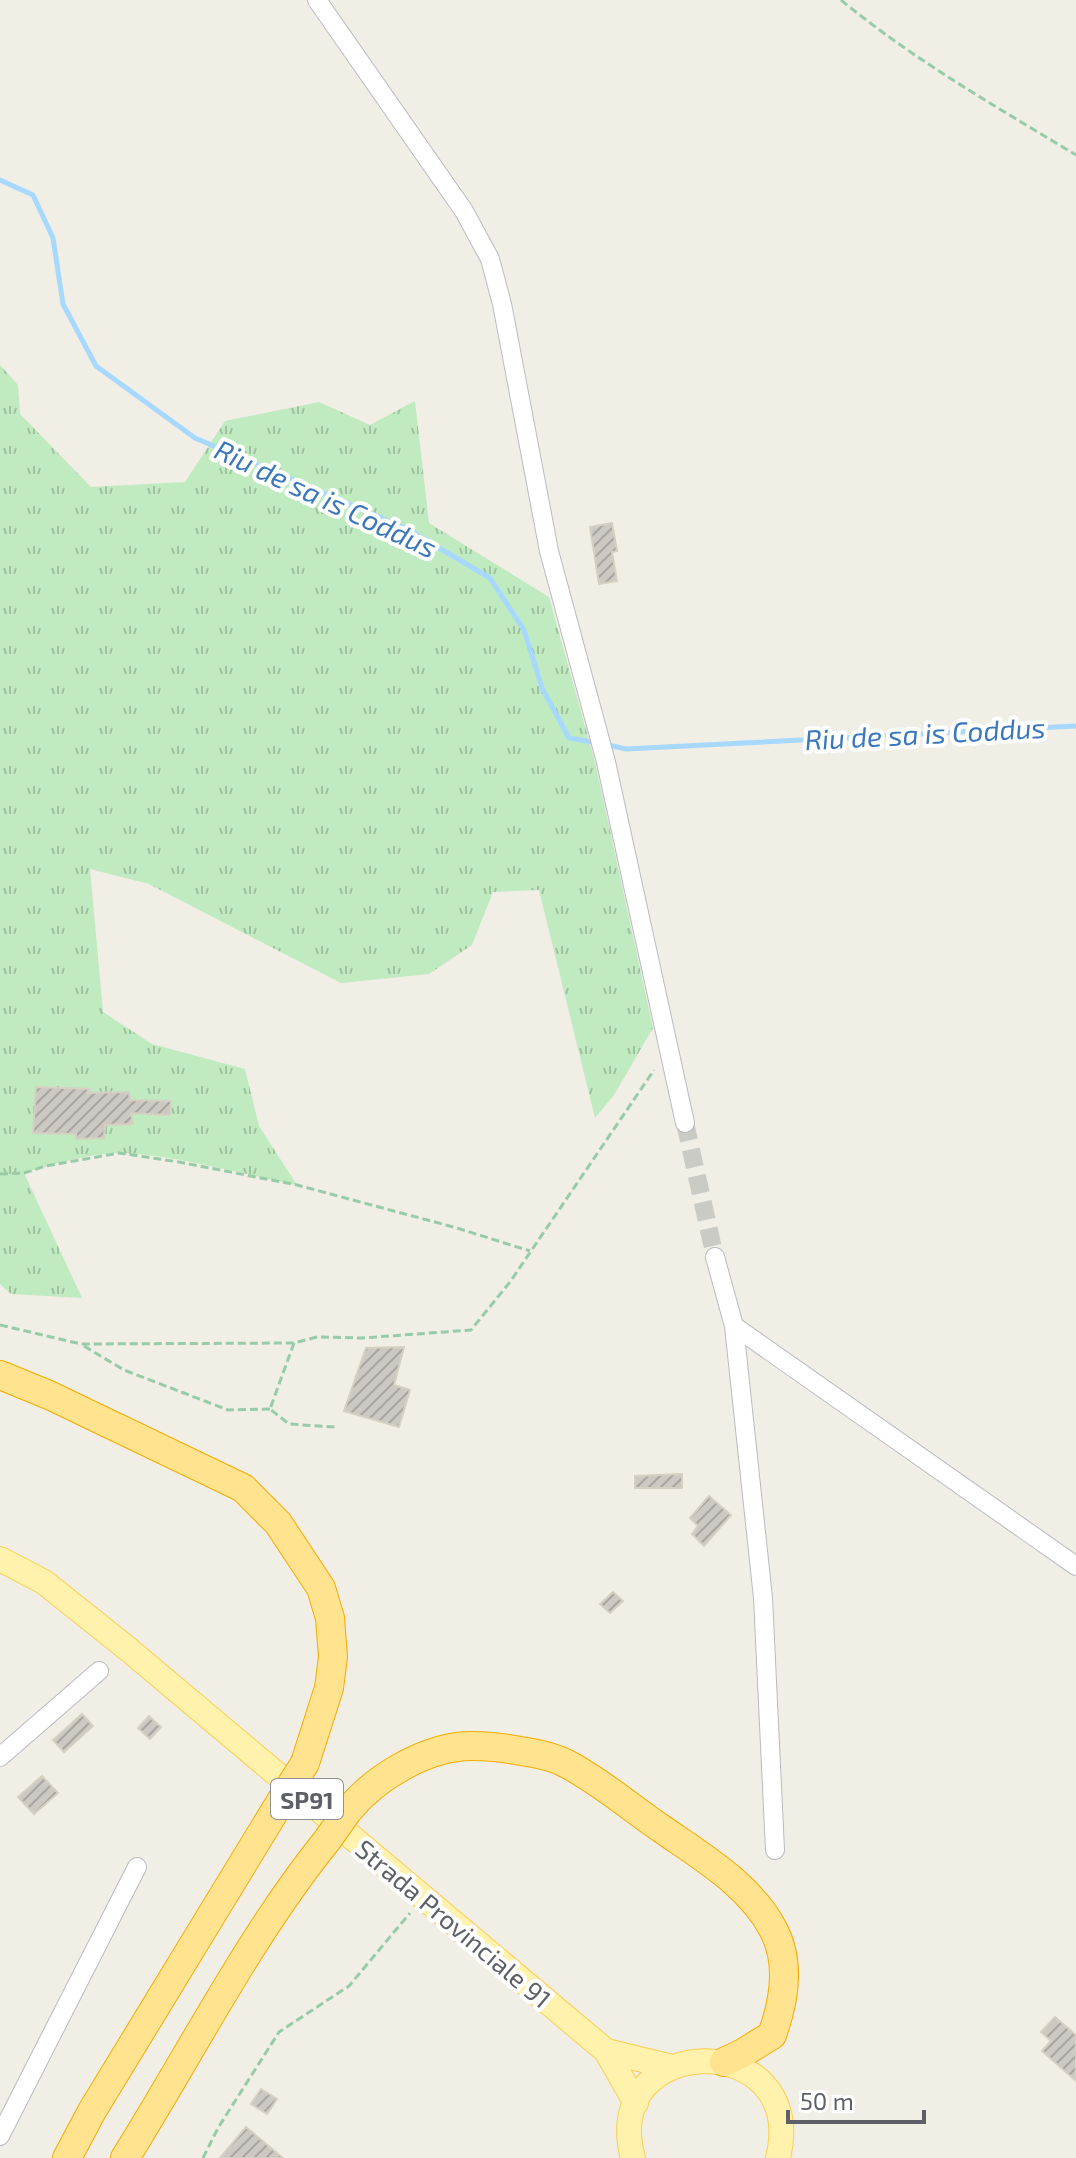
<svg xmlns="http://www.w3.org/2000/svg" width="1076" height="2158" font-family="'Exo 2',sans-serif">
	<defs>
		<pattern id="grass-tufts" width="24" height="20" patternUnits="userSpaceOnUse" patternTransform="scale(2)"><rect width="24" height="20" fill="#c0eac0"/><path d="M3 7l-1-3M5 7V3M7 7l1-3M15 17l-1-3M17 17v-4M19 17l1-3" fill="none" stroke="#9fc1a0"/></pattern>
		<pattern id="building-hatch" width="6" height="6" patternUnits="userSpaceOnUse" patternTransform="scale(2)"><rect width="6" height="6" fill="#ccc8c2"/><path d="M-1 1l2-2M0 6l6-6M5 7l2-2" fill="none" stroke="#a9a6a1"/></pattern>
	</defs>
	<rect width="100%" height="100%" fill="#f0eee5"/>
	<path fill="url(#grass-tufts)" d="M0,365L18,385L20,414L91,487L185,482L225,421L319,402L370,425L415,401L429,523L549,597L595,762L653,1028L614,1095L595,1118L539,890L493,892L472,945L429,974L341,983L149,884L90,869L103,1012L152,1044L245,1069L259,1126L297,1185C242,1174 176,1155 121,1153C96,1152 49,1165 24,1173L82,1298L11,1294L0,1284Z"/>
	<g fill="none" stroke-linecap="round" stroke-linejoin="round">
		<path stroke="#a7d8ff" stroke-width="5" d="M0,180L33,195L53,238L63,304L96,366L195,438L407,529L490,578L524,630L542,688L569,738L598,743
			M608,745L626,749L1076,726"/>
	</g>
	<path fill="url(#building-hatch)" stroke="#d6d0c3" stroke-width="2" d="M612,523L617,551L612,552L617,581L599,584L590,527Z
		M36,1087L90,1089L88,1093L129,1092L130,1100L171,1101L170,1115L131,1113L133,1124L105,1125L104,1138L76,1139V1134L33,1133Z
		M404,1347L394,1385L410,1390L399,1427L344,1411L366,1348Z
		M682,1474V1488H635V1476Z
		M709,1496L731,1515L704,1546L692,1534L698,1526L690,1518Z
		M613,1592L623,1601L610,1613L600,1604Z
		M82,1714L93,1726L64,1752L53,1740Z
		M149,1716L161,1727L150,1739L138,1728Z
		M42,1776L58,1793L34,1814L18,1797Z
		M1055,2017L1076,2035V2081L1042,2051L1051,2041L1041,2032Z
		M261,2089L277,2099L267,2114L251,2104Z
		M246,2127L283,2158H220Z"/>
	<g fill="none" stroke-linecap="round" stroke-linejoin="round">
		<path stroke="#cbcbc6" stroke-width="18" stroke-dasharray="18 9" stroke-linecap="butt" d="M685,1123L715,1257"/>
		<g stroke="#b8bbc0" stroke-width="20">
			<path id="minor" d="M317,0L464,211L490,259L502,304L549,551L606,762L685,1123
				M715,1257L734,1326L763,1598L775,1850
				M734,1326L1076,1566
				M0,1757L99,1671
				M0,2136L137,1867"/>
		</g>
		<g stroke="#fdce52" stroke-width="26">
			<path id="major" d="M0,1559L44,1582L128,1649L606,2051L636,2103
				M606,2051L672,2067
				M633,2158C598,2031 810,2027 778,2158"/>
		</g>
		<g stroke="#f6ab00" stroke-width="30">
			<path id="highway" d="M0,1375L49,1395L243,1488L278,1523L321,1588L330,1618L333,1657L329,1688L305,1763
				M347,1812C375,1777 427,1746 472,1746C489,1746 505,1748 521,1751C535,1753 554,1757 567,1764C600,1781 631,1808 662,1829C702,1857 750,1885 773,1929C791,1962 784,2002 772,2035L743,2053L724,2062
				M67,2158L92,2111L281,1801
				M125,2158C192,2051 249,1937 328,1839"/>
		</g>
		<path stroke="#98cca8" stroke-width="3" stroke-dasharray="8 4" stroke-linecap="butt" d="M841,0C914,60 995,106 1076,155
			M0,1174L24,1173L46,1166L119,1153L179,1162L297,1185L457,1228L530,1251
			M0,1325L81,1344L294,1343L317,1337L362,1338L471,1330L510,1282L654,1070
			M294,1343L270,1409L289,1424L335,1427
			M84,1346L124,1370L228,1410L270,1409
			M203,2158L218,2128L279,2032L349,1986L410,1913"/>
		<use href="#minor" stroke="#fff" stroke-width="18"/>
		<use href="#major" stroke="#fff2ac" stroke-width="24"/>
		<use href="#highway" stroke="#ffe38e" stroke-width="28"/>
		<g stroke="#f6ab00" stroke-width="30" stroke-linecap="butt">
			<path id="highway-bridge" d="M281,1801L305,1763
				M328,1839L347,1812"/>
		</g>
		<use href="#highway-bridge" stroke="#ffe38e" stroke-width="28"/>
	</g>
	<g text-anchor="middle" dominant-baseline="central" stroke-width="8" stroke-linejoin="round" paint-order="stroke">
		<rect fill="#fff" stroke="#8e9095" stroke-width="2" x="271" y="1779" width="72" height="40" rx="6"/>
		<g font-size="24" font-weight="bold" fill="#5d6167">
			<text x="307" y="1799">SP91</text>
		</g>
		<g font-size="26" fill="#5d6167" stroke="#fff">
			<text transform="translate(454 1923) rotate(40)">Strada Provinciale 91</text>
		</g>
		<g font-size="28" font-style="italic" fill="#3a78bb" stroke="#fff">
			<text transform="translate(326 498) rotate(25)">Riu de sa is Coddus</text>
			<text transform="translate(925 733) rotate(-3)">Riu de sa is Coddus</text>
		</g>
	</g>
	<path d="M788 2110v12h136v-12" fill="none" stroke="#5d6167" stroke-width="4"/>
	<text x="800" y="2110" font-size="24" fill="#5d6167" stroke="#ffffff" stroke-width="6" paint-order="stroke">50 m</text>
</svg>
